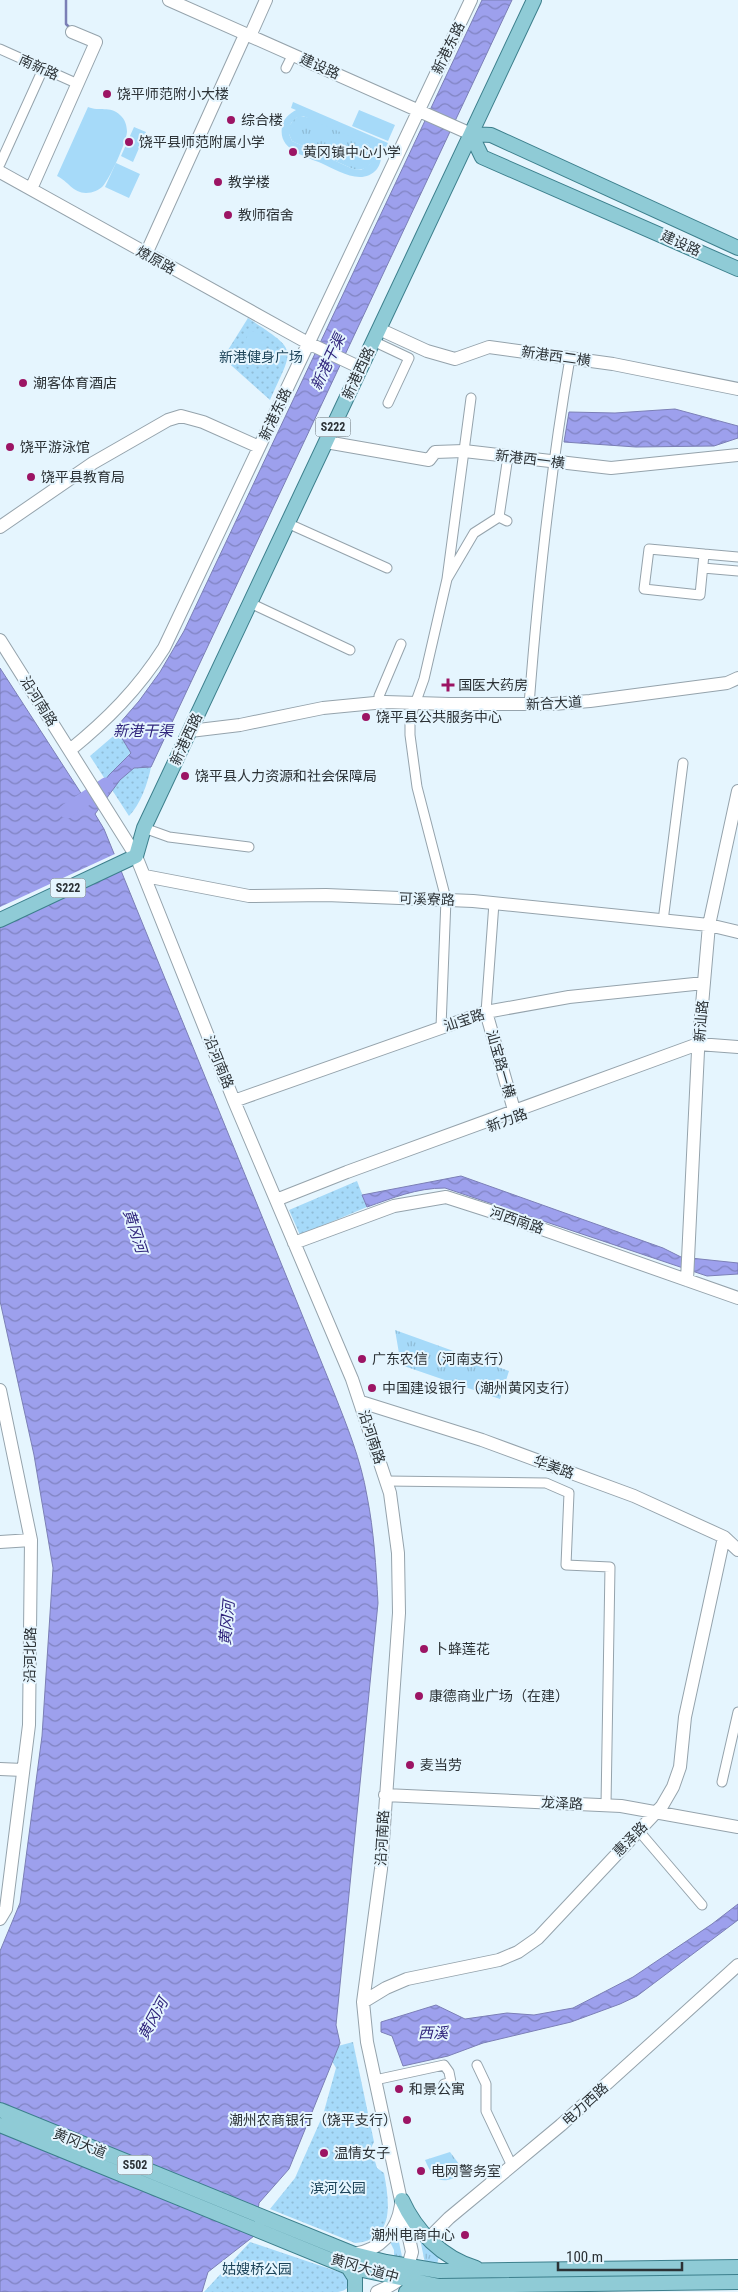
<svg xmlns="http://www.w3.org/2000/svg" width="738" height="2292" font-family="'Roboto Condensed','Noto Sans SC',sans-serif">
	<defs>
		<pattern id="grass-tufts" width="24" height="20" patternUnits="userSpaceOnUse" patternTransform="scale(1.25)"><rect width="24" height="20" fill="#a6daf9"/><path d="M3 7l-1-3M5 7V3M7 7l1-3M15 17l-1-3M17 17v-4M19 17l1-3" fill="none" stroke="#8fbcd6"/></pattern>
		<pattern id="park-dots" width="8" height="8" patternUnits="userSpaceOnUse" patternTransform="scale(1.25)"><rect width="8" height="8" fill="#a6daf9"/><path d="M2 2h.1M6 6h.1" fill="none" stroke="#8fbcd6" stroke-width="1.8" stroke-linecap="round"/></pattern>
		<pattern id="water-waves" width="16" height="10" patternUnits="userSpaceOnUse" patternTransform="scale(1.25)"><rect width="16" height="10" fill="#9da0ed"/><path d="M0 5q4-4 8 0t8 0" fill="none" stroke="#8083c1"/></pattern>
	</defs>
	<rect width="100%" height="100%" fill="#e5f5fe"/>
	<path fill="url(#grass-tufts)" d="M299,116C309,115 364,138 370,146C380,159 367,173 353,169L292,141L289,134V127L293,120Z
		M395,1330L509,1371L500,1399L401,1365Z
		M450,2152L465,2172C444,2185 435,2184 425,2160Z
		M397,2233L403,2261L394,2259V2250L390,2242Z
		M420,2239L439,2257L437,2264L425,2263Z"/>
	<path fill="url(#park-dots)" d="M248,318C299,352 294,346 270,400L223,358Z
		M118,732L131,752L125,759L134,768L151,767C148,783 140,805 129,816L90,756Z
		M357,1181L367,1207L300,1235L289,1210Z
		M353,2042L374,2142L371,2148L377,2168L384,2173C389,2201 396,2240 355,2243L270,2209L295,2178L302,2162L323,2115L336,2068L329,2056L338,2046Z
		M250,2242L345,2274L350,2279C349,2288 347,2290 338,2292H204Z"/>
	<path fill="#a6daf9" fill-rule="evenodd" d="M293,102L388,143L385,149L380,147C382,154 382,162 377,169C362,187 337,170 321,163C305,156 278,150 282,127C283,119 289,114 296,110L291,108ZM303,116L368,144L374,154L370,164L361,170L353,169L292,141L289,134L291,123L296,118Z
		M88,107C99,112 110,105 120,115C125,119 127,126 127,132C126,143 110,178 103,186C99,190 93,193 86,193C73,193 68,181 57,176Z
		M359,110L395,125L388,141L352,126Z
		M134,127L146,132L133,162L121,156Z
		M116,163L140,174L129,198L105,187Z
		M250,330L269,339L255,370L236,362Z"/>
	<path fill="url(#water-waves)" stroke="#7b7fb6" d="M482,0H512L151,767L134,768L120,780L95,814L104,829L334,1393C347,1426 361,1460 367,1496C374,1531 376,1567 378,1603L336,2025L340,2043L289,2169L259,2203L254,2236L208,2272L202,2292H0V1951L20,1903L42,1736L53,1568L34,1455L0,1301V668L88,804L109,775L131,753L118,732L119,724L139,701L160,672L184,631Z
		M675,409L738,426V438L714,446L636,447L564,442L569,412L615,413Z
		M461,1176L663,1248L681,1257L738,1263V1274L707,1276L445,1188C416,1188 393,1198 367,1207L362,1195Z
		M738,1904V1920L637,1996L620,2004L571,2022L483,2043L448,2056L403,2066L392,2036L381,2032V2022L436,2005L465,2019L507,2013L534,2015L573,2008L633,1977L712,1924Z"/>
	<path fill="#e5f5fe" d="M117,853L123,868L0,925V907Z"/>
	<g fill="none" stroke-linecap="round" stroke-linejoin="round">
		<path stroke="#7b7fb6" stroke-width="2.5" d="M66,0V24L69,27"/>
		<path stroke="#9da0ed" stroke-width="15" d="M67,811L106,785"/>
		<g stroke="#95a3ac" stroke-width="11">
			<path id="street" d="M0,49L78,84
				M286,68L293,54
				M0,164L43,69
				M373,341L409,358L388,403
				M471,398L447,579L474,533L499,517
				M507,521L499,517L508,456
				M287,523L387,568
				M649,549L704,554L700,595L644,589Z
				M704,554L738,557
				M703,568L738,571
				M250,603L350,650
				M380,702L379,696L401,644
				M529,705C538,588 550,473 570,358
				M144,828L169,837L249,847
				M663,921L683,763
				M486,1012L494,903
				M441,1027L446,899L417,787L410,735V718L424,679L447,579
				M386,1481L546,1483L569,1493L566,1565L610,1567L606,1805
				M722,1782L738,1712
				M638,1830L702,1905
				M477,2065L486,2084V2111L512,2166
				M375,2080L444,2065L449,2072L451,2082L444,2084"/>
		</g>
		<g stroke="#95a3ac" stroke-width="14">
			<path id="secondary" d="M169,0L471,134
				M250,36L266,0
				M0,172L308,343L361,368
				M31,189L96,42L72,32
				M146,254L245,35
				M379,329L427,351L455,359L489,347L613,364L738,389
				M326,442L429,460L435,452L464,451L611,468L738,455
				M0,527L93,463L168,420L181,416L203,422L259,447
				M0,640L136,856L234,1101L352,1379L390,1493L398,1553L399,1613L381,1869L363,2002L367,2042L412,2252C406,2277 400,2282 377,2292
				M190,731L240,725L323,708L385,702L449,704H553L590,701L727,683L738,678
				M70,750C107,720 138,689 164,648L471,0
				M145,876L249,896L326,895L473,901L709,925L738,932
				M486,1012L516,1117
				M234,1101L486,1012L569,997L704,983
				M276,1200L347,1172L698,1044L738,1047
				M294,1243L394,1206L446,1197L499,1214L738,1298
				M687,1280L698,1051L709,925L738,791
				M0,1390L31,1540L29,1725L6,1909L0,1919
				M361,1402L482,1440L634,1496L724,1537L738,1550
				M0,1542L31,1540
				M0,1769L23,1770
				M385,1795L621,1806L738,1827
				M363,2002L386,1988L407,1979L499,1960L518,1952L538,1938L662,1806L673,1787L680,1767L685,1717L724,1537
				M429,2238L449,2218L561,2125L738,1965
				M354,2254C380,2250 397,2232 401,2205"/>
		</g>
		<g stroke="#3c7f8c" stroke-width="16">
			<path id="primary" d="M738,248L491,135L471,134L482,157L738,269
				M136,856L144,828L534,0
				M0,920L136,856
				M0,2110L354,2254L386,2262L439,2271L738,2267
				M0,2125L348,2267L439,2286L738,2282
				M402,2200C416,2231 442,2258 476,2268
				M348,2267L355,2278V2292
				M406,2292L429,2288"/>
		</g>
		<use href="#street" stroke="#fff" stroke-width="9"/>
		<use href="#secondary" stroke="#fff" stroke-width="12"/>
		<use href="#primary" stroke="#8fcbd6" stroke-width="14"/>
	</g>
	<g fill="#9c1464" stroke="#e5f5fe" stroke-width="2">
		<circle cx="107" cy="94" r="5"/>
		<circle cx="231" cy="120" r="5"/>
		<circle cx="129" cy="142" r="5"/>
		<circle cx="293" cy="152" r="5"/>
		<circle cx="218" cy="182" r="5"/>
		<circle cx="228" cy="215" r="5"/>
		<circle cx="23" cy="383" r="5"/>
		<circle cx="10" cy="447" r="5"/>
		<circle cx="31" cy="477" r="5"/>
		<path d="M445.5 677.5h5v5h5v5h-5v5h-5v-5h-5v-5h5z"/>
		<circle cx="366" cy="717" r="5"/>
		<circle cx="185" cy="776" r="5"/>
		<circle cx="362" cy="1359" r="5"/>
		<circle cx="372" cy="1388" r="5"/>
		<circle cx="424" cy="1649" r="5"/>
		<circle cx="419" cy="1696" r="5"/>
		<circle cx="410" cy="1765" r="5"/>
		<circle cx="399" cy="2089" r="5"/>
		<circle cx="407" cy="2120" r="5"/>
		<circle cx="324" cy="2153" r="5"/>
		<circle cx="421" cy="2171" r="5"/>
		<circle cx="465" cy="2235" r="5"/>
	</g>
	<g text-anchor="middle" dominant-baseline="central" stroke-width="4" stroke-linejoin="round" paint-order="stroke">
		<g fill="#e5f5fe" stroke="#646c72" stroke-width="1">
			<rect x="315.5" y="417.5" width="35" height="19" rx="4"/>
			<rect x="50.5" y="878.5" width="35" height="19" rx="4"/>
			<rect x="117.5" y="2155.5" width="35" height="19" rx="4"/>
		</g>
		<g font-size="12" font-weight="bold" fill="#2c3236">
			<text x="333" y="427">S222</text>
			<text x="68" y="888">S222</text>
			<text x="135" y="2165">S502</text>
		</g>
		<g font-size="14" fill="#2c3236" stroke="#e5f5fe">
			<text transform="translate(448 48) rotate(-64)">新港东路</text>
			<text transform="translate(320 66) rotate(24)">建设路</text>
			<text transform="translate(39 67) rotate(24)">南新路</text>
			<text transform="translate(681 243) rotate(24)">建设路</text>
			<text transform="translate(156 260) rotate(29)">燎原路</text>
			<text transform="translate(556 356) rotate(8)">新港西二横</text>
			<text transform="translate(358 373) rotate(-65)">新港西路</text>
			<text transform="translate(275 414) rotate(-65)">新港东路</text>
			<text transform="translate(530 459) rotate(7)">新港西一横</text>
			<text transform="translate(39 701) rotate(58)">沿河南路</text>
			<text transform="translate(554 703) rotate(-3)">新合大道</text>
			<text transform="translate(186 739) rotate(-65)">新港西路</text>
			<text transform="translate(427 899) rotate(2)">可溪寮路</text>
			<text transform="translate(464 1020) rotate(-18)">汕宝路</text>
			<text transform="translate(701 1021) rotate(-85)">新汕路</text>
			<text transform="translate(219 1062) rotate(68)">沿河南路</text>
			<text transform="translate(501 1064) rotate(74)">汕宝路一横</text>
			<text transform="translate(507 1120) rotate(-20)">新力路</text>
			<text transform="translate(517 1220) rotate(19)">河西南路</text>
			<text transform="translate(372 1437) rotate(72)">沿河南路</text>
			<text transform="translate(554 1467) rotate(20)">华美路</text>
			<text transform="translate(30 1655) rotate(-89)">沿河北路</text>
			<text transform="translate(562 1803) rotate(3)">龙泽路</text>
			<text transform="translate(382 1838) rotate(-87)">沿河南路</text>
			<text transform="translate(630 1839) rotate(-46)">惠泽路</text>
			<text transform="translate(585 2104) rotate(-42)">电力西路</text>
			<text transform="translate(80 2143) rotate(22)">黄冈大道</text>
			<text transform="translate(365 2268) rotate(16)">黄冈大道中</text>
		</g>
		<g font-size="14" fill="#2c3236" stroke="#e5f5fe" text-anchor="start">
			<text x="117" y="94">饶平师范附小大楼</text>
			<text x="241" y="120">综合楼</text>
			<text x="139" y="142">饶平县师范附属小学</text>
			<text x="303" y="152">黄冈镇中心小学</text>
			<text x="228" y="182">教学楼</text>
			<text x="238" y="215">教师宿舍</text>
			<text x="33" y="383">潮客体育酒店</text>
			<text x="20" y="447">饶平游泳馆</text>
			<text x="41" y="477">饶平县教育局</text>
			<text x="458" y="685">国医大药房</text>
			<text x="376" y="717">饶平县公共服务中心</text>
			<text x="195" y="776">饶平县人力资源和社会保障局</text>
			<text x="372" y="1359">广东农信（河南支行）</text>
			<text x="382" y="1388">中国建设银行（潮州黄冈支行）</text>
			<text x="434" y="1649">卜蜂莲花</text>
			<text x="429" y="1696">康德商业广场（在建）</text>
			<text x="420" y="1765">麦当劳</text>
			<text x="409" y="2089">和景公寓</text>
			<text x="397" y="2120" text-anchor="end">潮州农商银行（饶平支行）</text>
			<text x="334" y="2153">温情女子</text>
			<text x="431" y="2171">电网警务室</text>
			<text x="455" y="2235" text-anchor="end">潮州电商中心</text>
		</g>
		<g font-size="14" fill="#1d4459" stroke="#e5f5fe">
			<text x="261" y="357">新港健身广场</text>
			<text x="338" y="2188">滨河公园</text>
			<text x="257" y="2269">姑嫂桥公园</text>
		</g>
		<g font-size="15" font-style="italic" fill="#2f247c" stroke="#e5f5fe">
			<text transform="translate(328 362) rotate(-65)">新港干渠</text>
			<text x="143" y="731">新港干渠</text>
			<text transform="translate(135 1231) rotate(72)">黄冈河</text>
			<text transform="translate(227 1623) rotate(-85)">黄冈河</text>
			<text transform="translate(153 2019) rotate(-61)">黄冈河</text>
			<text x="433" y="2033">西溪</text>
		</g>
	</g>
	<path d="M558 2262v8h124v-8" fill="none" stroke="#2c3236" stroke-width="2.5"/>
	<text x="566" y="2262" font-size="15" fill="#2c3236" stroke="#e5f5fe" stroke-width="4" paint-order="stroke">100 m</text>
</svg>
